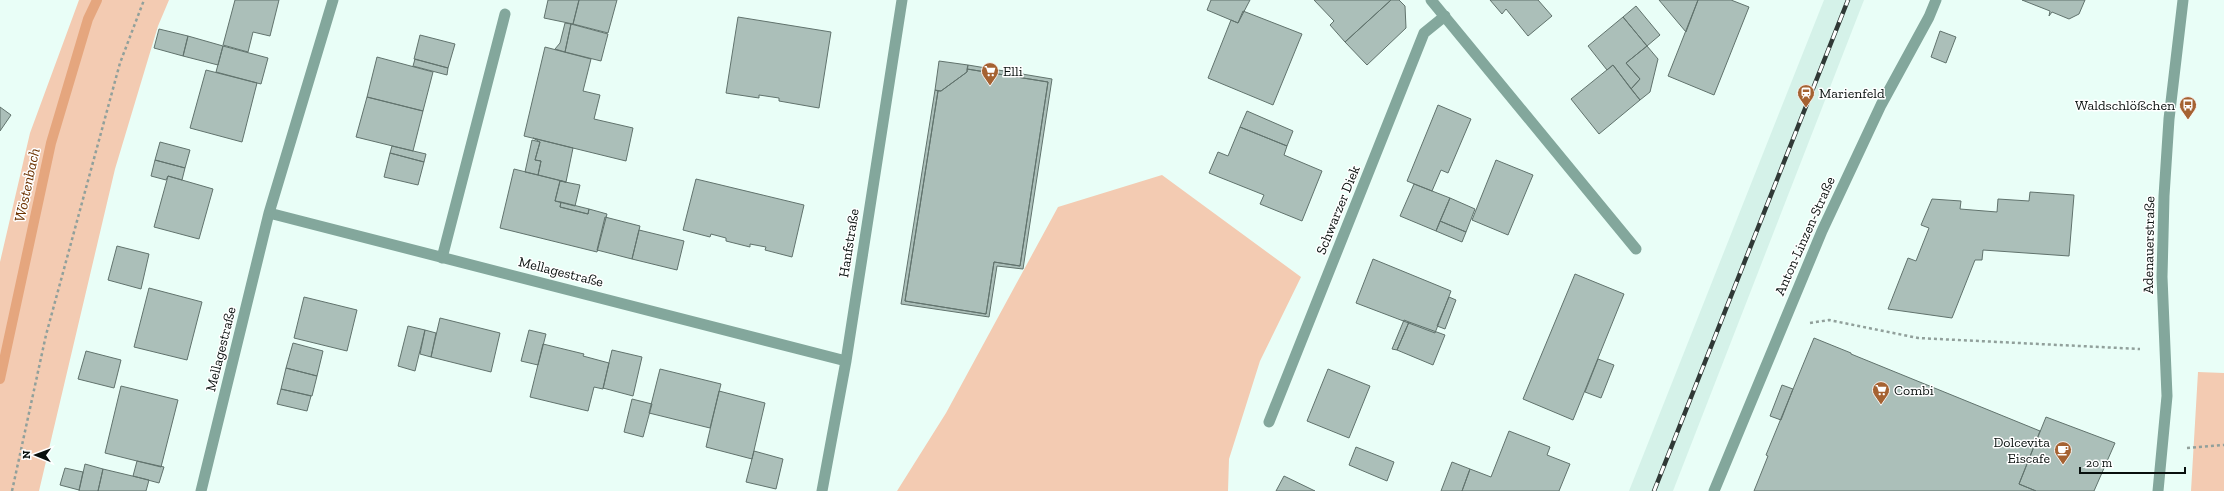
<svg xmlns="http://www.w3.org/2000/svg" width="2224" height="491" font-family="'Zilla Slab',serif">
	<rect width="100%" height="100%" fill="#e9fef7"/>
	<path fill="#d5f2e9" d="M1824,0H1864L1673,491H1629Z"/>
	<path fill="#f3cbb2" d="M79,0H169L158,26L115,169L39,491H0V262L30,133Z
		M1162,175L1301,277L1260,361L1229,459L1228,491H897L946,413L1058,207Z
		M2198,372L2224,373V491H2191Z"/>
	<g fill="none" stroke-linecap="round" stroke-linejoin="round">
		<path stroke="#e5a67e" stroke-width="10" d="M0,379L51,143L88,19L97,0"/>
	</g>
	<path fill="#abbfb9" stroke="#61736d" d="M235,0H279L270,36L253,32L248,52L223,45Z
		M548,0H579L573,24L544,18Z
		M579,0H617L608,33L573,24Z
		M1211,0H1250L1238,23L1207,10Z
		M1314,0H1391L1345,42L1330,25L1334,21Z
		M1391,0H1399L1405,6L1406,28L1367,65L1345,42Z
		M1490,0H1538L1552,16L1528,36L1506,9L1502,14Z
		M1659,0H1698L1686,32Z
		M1698,0H1731L1749,7L1714,95L1668,76Z
		M2022,0H2085L2079,14L2069,19L2052,12L2049,16L2050,11Z
		M1636,6L1660,35L1647,46L1623,17Z
		M1243,11L1302,34L1273,105L1208,78L1231,20L1238,23Z
		M738,17L831,32L819,108L779,101V98L759,95V98L726,93Z
		M1623,17L1647,46L1626,63L1640,79L1631,89L1613,65L1607,70L1588,46Z
		M565,23L571,24L565,52L555,49L560,43Z
		M571,24L608,34L601,61L565,52Z
		M159,29L188,36L183,56L154,48Z
		M1940,31L1956,37L1946,63L1931,57Z
		M420,35L455,44L448,68L414,59Z
		M188,36L223,46L218,65L183,56Z
		M223,46L268,58L261,84L216,72Z
		M1647,46L1658,59L1650,92L1640,100L1631,89L1640,79L1626,63Z
		M545,47L591,59L583,91L600,95L594,119L633,128L626,161L524,136Z
		M377,57L433,72L423,111L367,97Z
		M415,59L448,68L447,75L413,66Z
		M939,61L968,65L967,72L941,91L935,90Z
		M968,65L1052,79L1023,269L997,266L989,317L901,304L935,90L938,91L905,301L986,314L994,262L1020,266L1048,82L967,69Z
		M1613,65L1640,100L1599,134L1571,99Z
		M967,69L1048,82L1020,266L994,262L986,314L905,301L938,91H941L967,72Z
		M206,70L257,83L242,142L190,128Z
		M367,97L423,111L413,151L356,137Z
		M1438,105L1471,119L1448,173L1441,170L1432,191L1407,181Z
		M0,107L11,115L0,131Z
		M1247,111L1293,131L1287,146L1240,127Z
		M1240,127L1287,146L1284,155L1322,171L1302,221L1260,204L1264,195L1209,173L1218,152L1228,156Z
		M533,138L573,148L566,182L538,175L541,161L535,160L540,142Z
		M532,140L540,142L535,160L541,161L538,175L525,172Z
		M160,142L190,150L185,168L155,160Z
		M392,146L426,154L424,162L390,153Z
		M390,153L424,162L418,185L384,177Z
		M155,160L185,168L182,180L168,176L166,180L151,176Z
		M1496,160L1533,175L1508,235L1472,220Z
		M514,169L566,182L560,181L555,201L561,202L560,207L588,214L589,209L607,214L597,252L500,228Z
		M168,176L213,189L199,239L154,227Z
		M696,179L804,205L792,257L765,250L766,247L750,244V247L726,241V238L711,234L710,237L683,230Z
		M560,181L580,185L575,206L555,201Z
		M1414,184L1450,198L1436,231L1400,216Z
		M2030,192L2074,195L2069,256L1983,250L1982,260H1975L1952,318L1888,309L1908,258L1916,261L1929,228L1921,225L1932,199L1961,201L1960,209L1997,212L1998,199L2029,201Z
		M1450,198L1475,209L1466,232L1440,221Z
		M561,202L589,209L588,214L560,207Z
		M605,217L640,226L632,259L597,250Z
		M1440,221L1466,232L1462,242L1436,231Z
		M639,230L684,241L677,270L632,259Z
		M117,246L149,254L141,289L108,280Z
		M1373,259L1451,291L1435,333L1356,303Z
		M1575,274L1624,294L1573,420L1523,399Z
		M149,288L202,302L187,360L134,347Z
		M304,297L357,310L347,351L294,338Z
		M1449,297L1456,300L1445,329L1437,326Z
		M440,318L500,333L491,372L431,357Z
		M1404,320L1409,322L1397,350L1392,349Z
		M1409,322L1445,335L1433,365L1397,350Z
		M408,326L425,330L415,371L398,366Z
		M425,330L436,333L431,357L420,354Z
		M529,330L546,334L538,365L521,361Z
		M1814,338L1851,353V354L2040,431L2019,484L2036,491H1754L1768,456L1766,455Z
		M293,343L323,351L317,376L286,368Z
		M543,344L584,354L583,356L609,363L603,389L594,387L588,411L530,397Z
		M612,350L642,357L633,396L603,388Z
		M86,351L121,360L114,388L78,379Z
		M1598,359L1614,365L1601,398L1585,392Z
		M286,368L317,376L312,396L281,389Z
		M660,369L721,384L710,428L649,413Z
		M1328,369L1370,386L1349,438L1307,421Z
		M1782,385L1793,389L1781,420L1770,416Z
		M121,386L178,400L161,467L105,453Z
		M281,389L311,396L307,411L277,404Z
		M719,391L765,403L752,459L706,447Z
		M632,399L652,404L643,437L624,432Z
		M2046,417L2115,443L2094,491H2036L2019,484Z
		M1509,431L1550,447L1547,455L1570,464L1559,491H1462L1470,469L1491,477Z
		M1356,447L1394,462L1387,481L1349,465Z
		M754,451L783,459L776,489L746,482Z
		M137,461L164,467L159,483L133,476Z
		M1452,462L1470,469L1462,491H1441Z
		M85,464L103,469L98,491H79Z
		M65,468L83,472L79,490L60,485Z
		M103,469L149,480L146,491H98Z
		M1284,476L1315,491H1276Z"/>
	<g fill="none" stroke-linecap="round" stroke-linejoin="round">
		<path stroke="#91a09b" stroke-width="2.5" stroke-dasharray="3 3" stroke-linecap="butt" d="M1810,323L1829,320L1918,338L2140,349
			M2187,448L2224,445
			M12,491L46,335L120,63L144,0"/>
		<path stroke="#83a79c" stroke-width="11" d="M442,258L505,14"/>
		<path stroke="#83a79c" stroke-width="11" d="M1431,0L1636,249
			M269,213L846,361
			M1269,422L1424,33L1445,16
			M201,491L269,213L333,0
			M822,491L846,361L902,0
			M1714,491L1822,231L1881,105L1929,17L1936,0
			M2158,491L2167,396L2162,277L2164,196L2169,119L2183,0"/>
		<g stroke="#303936" stroke-width="4.5">
			<path id="rail" d="M1654,491L1848,0"/>
		</g>
		<use href="#rail" stroke="#fff" stroke-width="3" stroke-dasharray="9" stroke-linecap="butt"/>
	</g>
	<defs>
		<g id="supermarket-pin" transform="scale(0.9)"><path d="M0 17L-7.5 6A9.5 9.5 0 1 1 7.5 6Z" fill="#a56232" stroke="#fff"/><path d="M-6-5.5h2.5l.6 2H6L4.5 2H-2.5L-4.4-4H-6ZM-1.5 3.2a1.3 1.3 0 1 0 .1 0ZM3 3.2a1.3 1.3 0 1 0 .1 0Z" fill="#fff"/></g>
		<g id="station-pin" transform="scale(0.9)"><path d="M0 17L-7.5 6A9.5 9.5 0 1 1 7.5 6Z" fill="#a56232" stroke="#fff"/><path d="M-3-6H3Q5-6 5-4V2Q5 4 3 4L4.5 6H3L1.5 4h-3L-3 6H-4.5L-3 4Q-5 4-5 2V-4Q-5-6-3-6ZM-3.5-4v3h7v-3ZM-3.5 1v1.5H-2V1ZM2 1v1.5H3.5V1Z" fill="#fff"/></g>
		<g id="bus-pin" transform="scale(0.9)"><path d="M0 17L-7.5 6A9.5 9.5 0 1 1 7.5 6Z" fill="#a56232" stroke="#fff"/><path d="M-5-6H5V4H4V6H2V4H-2V6H-4V4H-5ZM-3.5-4V0h7V-4ZM-3.5 1.2v1.5H-2V1.2ZM2 1.2v1.5H3.5V1.2Z" fill="#fff"/></g>
		<g id="cafe-pin" transform="scale(0.9)"><path d="M0 17L-7.5 6A9.5 9.5 0 1 1 7.5 6Z" fill="#a56232" stroke="#fff"/><path d="M-5.5-4.5H6V0H3Q3 3.5 0 3.5H-2.5Q-5.5 3.5-5.5 0ZM3-3.2v2h1.7v-2ZM-6 4.5H4V6H-6Z" fill="#fff"/></g>
	</defs>
	<g fill-rule="evenodd">
		<use href="#supermarket-pin" x="990" y="71"/>
		<use href="#station-pin" x="1806" y="93"/>
		<use href="#bus-pin" x="2188" y="105"/>
		<use href="#supermarket-pin" x="1881" y="390"/>
		<use href="#cafe-pin" x="2063" y="450"/>
	</g>
	<g text-anchor="middle" dominant-baseline="central" stroke-width="3" stroke-linejoin="round" paint-order="stroke">
		<g font-size="14" fill="#080f0d" stroke="#fff" text-anchor="start">
			<text x="1003" y="71">Elli</text>
			<text x="1819" y="93">Marienfeld</text>
			<text x="2175" y="105" text-anchor="end">Waldschlößchen</text>
			<text x="1894" y="390">Combi</text>
			<text x="2050" y="442" text-anchor="end">Dolcevita<tspan x="2050" dy="16">Eiscafe</tspan></text>
		</g>
		<g font-size="14" fill="#080f0d" stroke="#fff">
			<text transform="translate(1338 210) rotate(-68)">Schwarzer Diek</text>
			<text transform="translate(1805 236) rotate(-66)">Anton-Linzen-Straße</text>
			<text transform="translate(849 243) rotate(-81)">Hanfstraße</text>
			<text transform="translate(2149 245) rotate(-89)">Adenauerstraße</text>
			<text transform="translate(561 272) rotate(14)">Mellagestraße</text>
			<text transform="translate(221 349) rotate(-76)">Mellagestraße</text>
		</g>
		<g font-size="15" font-style="italic" fill="#6b3200" stroke="#fff">
			<text transform="translate(27 185) rotate(-78)">Wöstenbach</text>
		</g>
	</g>
	<g transform="translate(36 455) rotate(271)" stroke="#ffffff" stroke-width="3" paint-order="stroke">
	<path d="M0-3L7 15L0 10L-7 15Z" fill="#080f0d"/>
	<text y="-6" font-size="11" font-weight="bold" text-anchor="middle" fill="#080f0d">N</text>
	</g>
	<path d="M2080 467v6h105v-6" fill="none" stroke="#080f0d" stroke-width="2"/>
	<text x="2086" y="467" font-size="12" fill="#080f0d" stroke="#ffffff" stroke-width="3" paint-order="stroke">20 m</text>
</svg>
